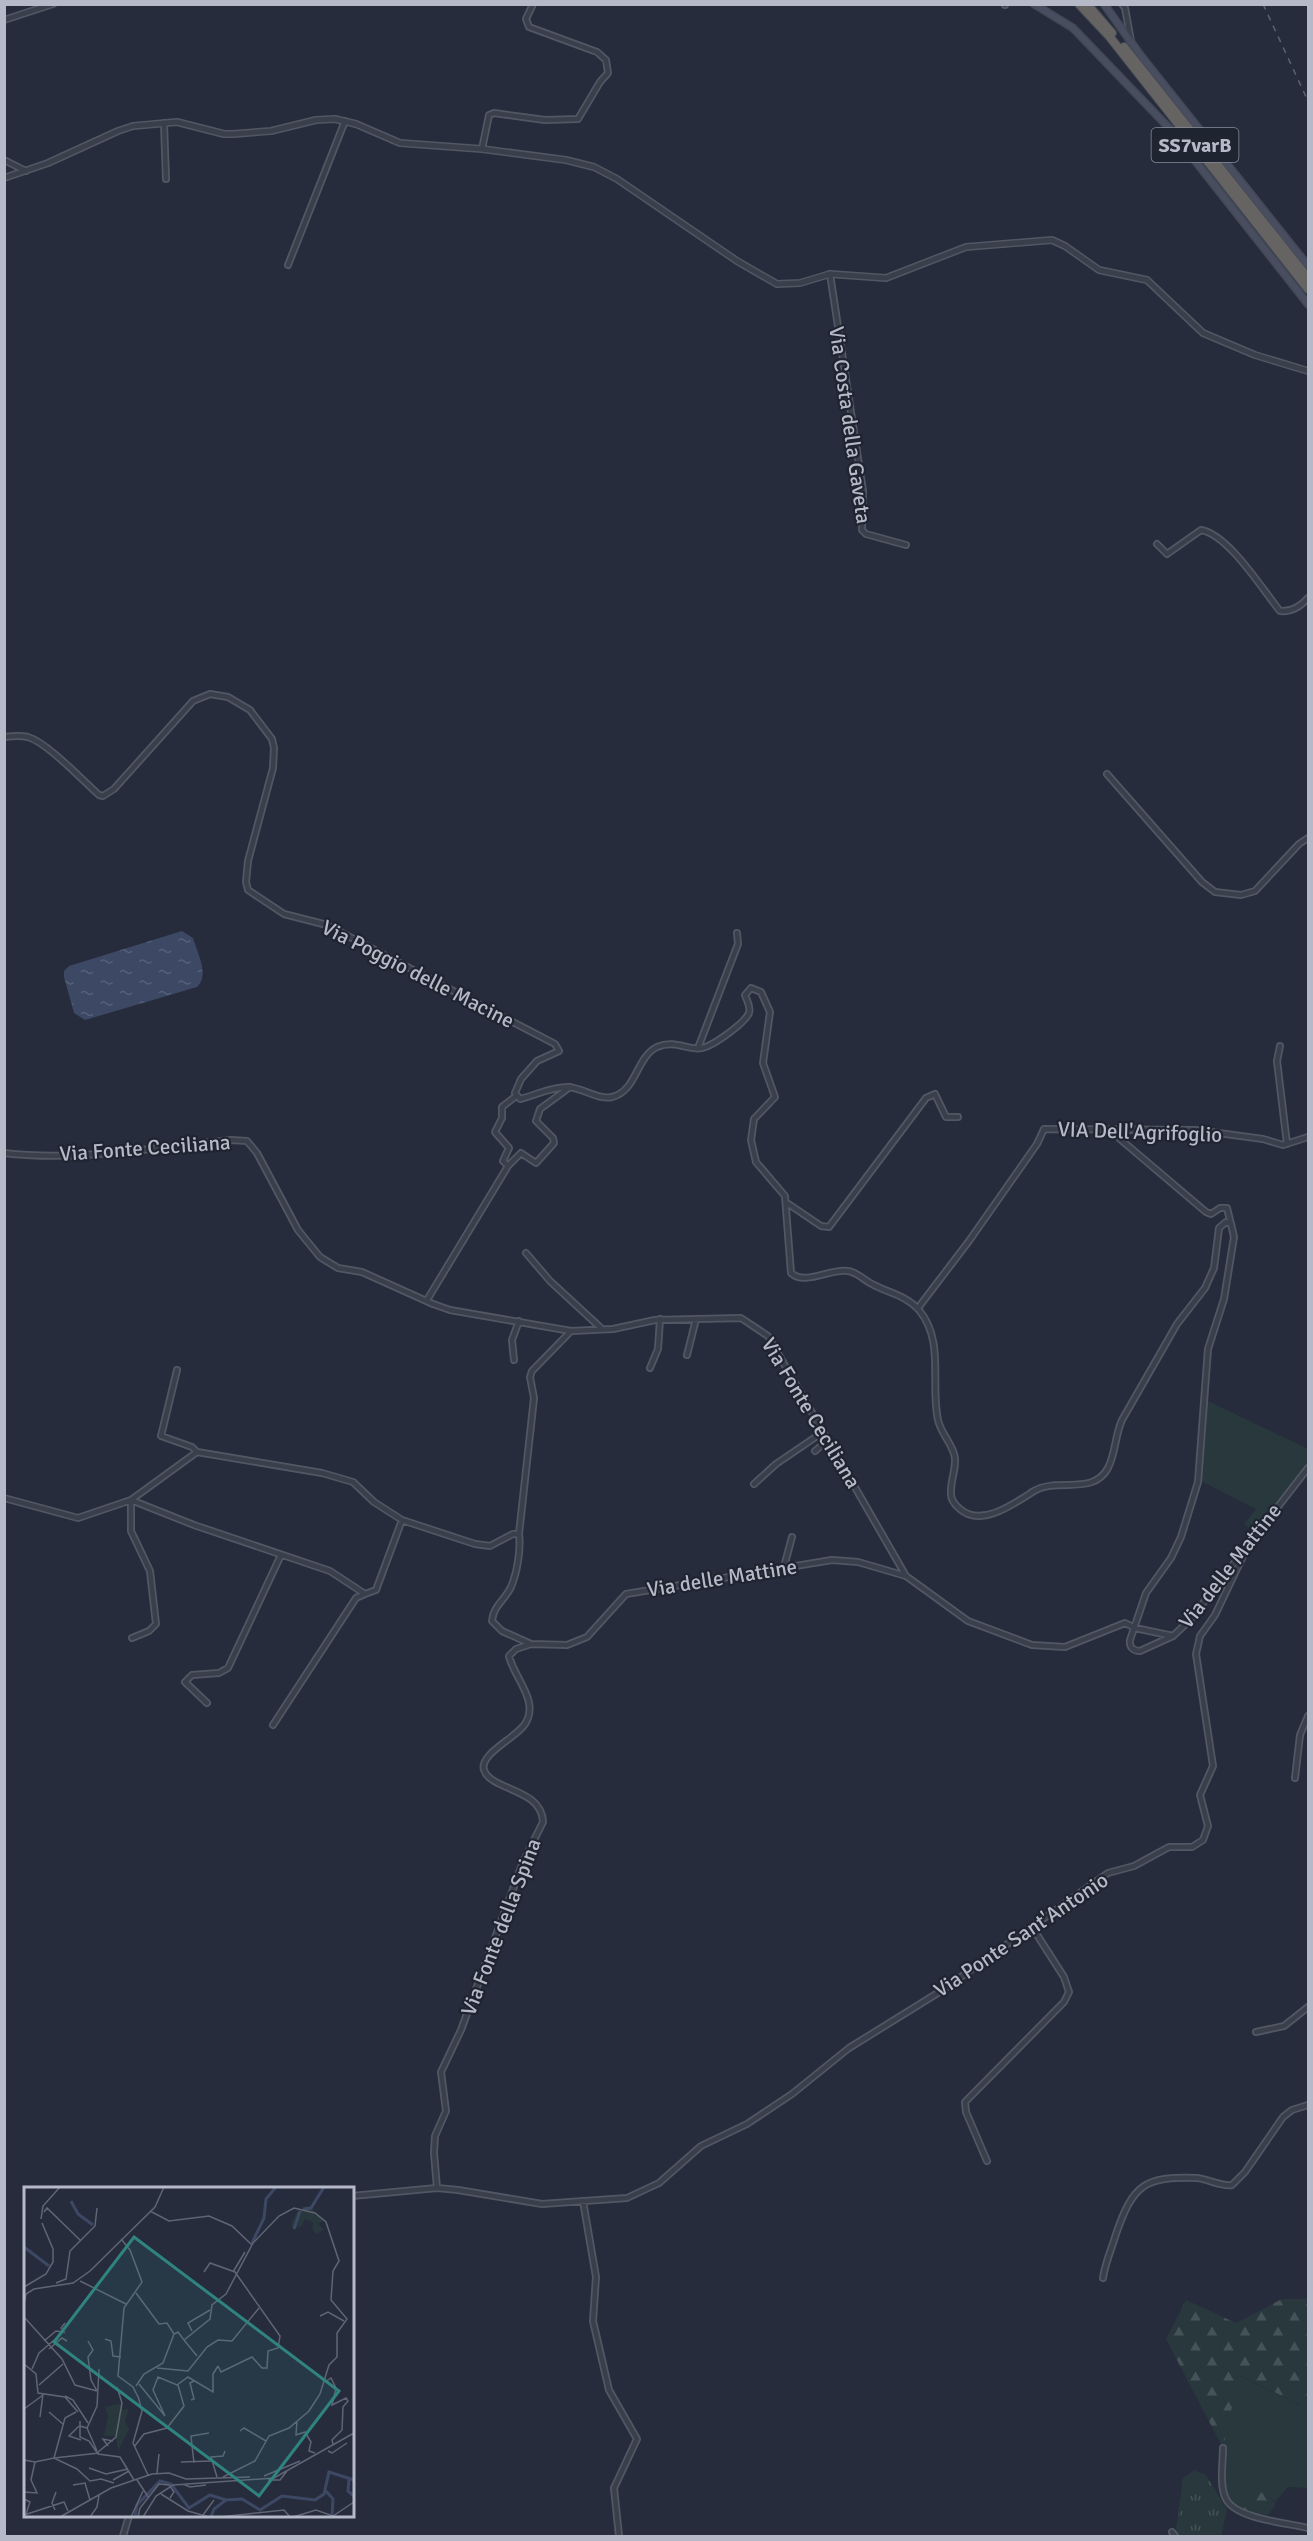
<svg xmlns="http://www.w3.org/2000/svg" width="1313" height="2541" font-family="Signika,sans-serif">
	<defs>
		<pattern id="forest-firs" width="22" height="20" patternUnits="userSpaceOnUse" patternTransform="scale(1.5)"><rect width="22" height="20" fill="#28383d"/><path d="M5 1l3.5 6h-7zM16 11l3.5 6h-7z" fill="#455358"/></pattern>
		<pattern id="park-tufts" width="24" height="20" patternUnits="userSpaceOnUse" patternTransform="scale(1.5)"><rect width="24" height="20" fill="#28383d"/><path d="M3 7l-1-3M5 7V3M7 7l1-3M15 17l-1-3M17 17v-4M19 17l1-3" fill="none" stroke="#455358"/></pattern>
		<pattern id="water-ripples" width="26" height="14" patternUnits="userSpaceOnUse" patternTransform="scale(1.5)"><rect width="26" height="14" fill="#3d4864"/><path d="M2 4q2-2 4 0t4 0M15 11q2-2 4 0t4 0" fill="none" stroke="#576079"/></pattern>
	</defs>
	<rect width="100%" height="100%" fill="#262c3c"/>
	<path fill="#28383d" d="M1208,1401L1308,1449V1465L1253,1532L1244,1524L1256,1509L1201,1481L1204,1407Z
		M1238,2375L1300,2405L1308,2397V2488L1288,2487L1275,2502L1264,2492L1235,2509L1226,2500L1223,2448Z"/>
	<path fill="url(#forest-firs)" d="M1282,2299H1308V2397L1301,2405L1239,2375L1223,2448L1166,2339L1186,2300L1236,2323Z
		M1264,2492L1276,2504L1268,2515L1235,2509L1254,2494Z"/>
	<path fill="url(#park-tufts)" d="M1194,2470L1206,2475L1227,2510L1221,2536H1179L1176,2529L1183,2478Z"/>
	<path fill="url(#water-ripples)" d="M182,931L193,938C197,952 210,975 197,987L85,1020L74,1013L64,977V971L69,966Z"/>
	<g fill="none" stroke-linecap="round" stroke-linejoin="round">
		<g stroke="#525764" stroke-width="8">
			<path id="minor" d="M1005,4V5
				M1122,4L1125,8L1131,41
				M4,20L53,4
				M164,123L166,179
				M482,149L489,115L494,113L545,120L578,119L600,82L608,73L606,60L597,52L529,27L526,19L533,4
				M4,160L26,171
				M288,265L345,121
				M830,274L863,491L862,530L866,534L906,545
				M1157,544L1167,554L1201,530C1229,535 1262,589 1280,611C1291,612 1301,606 1308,598
				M4,737C13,736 20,735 28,737C48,743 83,781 99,795L103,796L114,789L193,701L210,694L228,697L250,710L272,739L274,748L273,768L248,861L246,882L248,890L284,914L327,925L555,1044L559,1051L537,1061L521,1079L515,1093L520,1099C537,1095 550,1087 568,1087C583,1088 598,1100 612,1097C637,1091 636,1057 657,1047C676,1039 687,1051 702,1048C713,1046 745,1023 749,1013C751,1006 747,1001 745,995L751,988L761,992L770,1012L763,1063L775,1097L754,1119L751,1140L756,1162L785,1196L791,1273C805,1286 831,1268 848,1271C857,1272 864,1280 872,1284C888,1293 906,1295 919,1310C945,1341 930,1384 938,1420C941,1434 953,1444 955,1458C956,1470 950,1482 951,1494C951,1500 955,1505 960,1509C981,1528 1015,1503 1034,1491C1058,1477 1093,1496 1108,1468C1116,1452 1115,1435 1122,1420L1177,1324L1205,1288L1214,1268L1219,1228L1226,1222L1231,1224L1234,1237L1224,1299L1208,1349L1198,1482L1181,1537L1171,1558L1146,1593L1130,1640C1129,1647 1133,1651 1140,1651L1173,1636L1190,1620L1308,1468
				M1107,774L1202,882L1215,892L1241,895L1255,891L1299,844L1308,838
				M1280,1046L1277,1061L1287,1144
				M698,1048L738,944L737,933
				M516,1096L502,1107V1118L495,1132L509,1148L503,1161L508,1166L521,1153L536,1163L554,1143L553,1138L536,1121L540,1109L570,1087
				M1114,1130L1120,1139L1206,1212L1211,1214L1220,1208H1227L1231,1224
				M4,1153C77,1162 158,1147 231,1140L247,1141L257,1153L298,1230L320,1257L338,1268L362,1272L433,1304L450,1310L571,1331L613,1329L655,1320L741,1318L768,1336L906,1576
				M787,1203L821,1226L829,1227L926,1098L935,1094L946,1117H958
				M526,1253L550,1281L602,1329
				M427,1300L508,1166
				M918,1308L969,1241L1037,1144L1044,1129L1196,1130L1263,1139L1283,1145L1308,1137
				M687,1355L696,1319
				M514,1360L512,1340L519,1321
				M650,1368L658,1349L660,1319
				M177,1370L161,1436L192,1447L197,1452
				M815,1451L828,1440
				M754,1484L776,1464L823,1432
				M4,1498L78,1518L131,1500L197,1452L322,1473L353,1482L374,1502L402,1520L475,1544L490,1546L513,1534H519C521,1550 517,1573 511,1587C505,1600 493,1606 492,1621L502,1631L531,1644L567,1645L587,1637L626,1594L832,1560L858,1562L906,1576L968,1621L1032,1645L1065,1647L1125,1623L1135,1628L1173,1636
				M519,1534L534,1398L530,1377L532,1371L571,1331
				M787,1569L785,1563L792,1537
				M132,1638L149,1631L156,1624L150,1571L131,1531V1500L194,1525L330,1571L365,1594L376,1590L402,1520
				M207,1703L185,1682L192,1675L219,1673L228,1668L281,1555
				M273,1725L356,1598L365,1594
				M1295,1778L1300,1735L1308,1716
				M1256,2032L1284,2026L1308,2007
				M987,2161L966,2112L965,2102L1064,2002L1069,1992L1064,1977L1032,1927
				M437,2188L434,2153L435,2136L446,2111L441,2072L461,2030L523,1862L543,1822C542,1788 491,1791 484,1770C479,1754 516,1738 525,1724C540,1701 514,1678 509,1656L516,1649L531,1644
				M352,2196L437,2188L458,2190L542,2204L627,2198L659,2183L701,2146L747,2124L792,2094L849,2048L941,1991L1108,1873L1134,1866L1169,1847H1192L1203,1840L1208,1826L1200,1795L1213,1766L1196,1654L1200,1636L1215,1615L1245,1552
				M583,2201L596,2277L593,2321L609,2390L637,2439L614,2488L619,2536
				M1103,2278C1105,2263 1112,2248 1116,2234C1133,2185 1144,2176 1197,2178C1208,2179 1222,2187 1232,2185L1245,2172L1283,2117L1292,2110L1308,2105
				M1223,2448C1223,2463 1219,2485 1226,2499C1236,2519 1288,2523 1308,2528
				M1172,2532L1175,2536
				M123,2536L129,2516"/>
		</g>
		<g stroke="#525764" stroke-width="8">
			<path id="tertiary" d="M4,178L48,163L118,131L133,126L177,122L224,134H233L271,131L316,120L335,119L356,124L400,143L482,149L566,160L594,167L617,179L737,261L777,284L800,283L830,274L886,278L966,247L1052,240L1065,246L1099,270L1147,280L1203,333L1255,355L1308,371"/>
		</g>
		<g stroke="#434855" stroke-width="9">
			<path id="secondary" d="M1034,4L1073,28L1171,130L1308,304
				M1104,4L1141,56L1308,266"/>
		</g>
		<g stroke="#424754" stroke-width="10">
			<path id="trunk" d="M1079,4L1109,36L1308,289
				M1087,4L1112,33
				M1124,47L1308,278"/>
		</g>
		<use href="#minor" stroke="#3a3f4c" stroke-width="4.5"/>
		<use href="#tertiary" stroke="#3a3f4c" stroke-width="5"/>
		<use href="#secondary" stroke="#484e5f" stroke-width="6"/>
		<use href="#trunk" stroke="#656462" stroke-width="8"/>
		<path stroke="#5c6273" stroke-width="1.5" stroke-dasharray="6 6" stroke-linecap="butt" d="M1263,4L1308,101"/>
	</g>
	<g text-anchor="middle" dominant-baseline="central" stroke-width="4.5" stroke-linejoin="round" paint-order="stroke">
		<rect fill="#1f2431" stroke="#898d9b" stroke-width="1.5" x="1151.5" y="128" width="87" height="34" rx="4.5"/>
		<g font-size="20" font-weight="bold" fill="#b6bac8">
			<text x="1195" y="145">SS7varB</text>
		</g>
		<g font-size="21" fill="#b6bac8" stroke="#1f2431">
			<text transform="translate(850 425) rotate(82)">Via Costa della Gaveta</text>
			<text transform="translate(418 974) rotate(27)">Via Poggio delle Macine</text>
			<text transform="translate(1140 1132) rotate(2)">VIA Dell'Agrifoglio</text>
			<text transform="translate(145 1148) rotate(-4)">Via Fonte Ceciliana</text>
			<text transform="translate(811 1413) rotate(59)">Via Fonte Ceciliana</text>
			<text transform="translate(1230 1566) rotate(-52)">Via delle Mattine</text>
			<text transform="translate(722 1578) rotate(-9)">Via delle Mattine</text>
			<text transform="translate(501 1927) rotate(-69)">Via Fonte della Spina</text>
			<text transform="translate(1021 1935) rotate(-34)">Via Ponte Sant'Antonio</text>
		</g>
	</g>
	<g transform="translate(24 2187)">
		<rect width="330" height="330" fill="#262c3c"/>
		<path d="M288,18L290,26L300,33L294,37L300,43L292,47L288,41L290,36L281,32L278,39L269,42L267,37L273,25Z" fill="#28383d"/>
		<path d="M98,216L99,223L105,221L101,234L105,242L94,264L92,249H80L84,229L81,220Z" fill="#28383d"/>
		<path fill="none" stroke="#3d4864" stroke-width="3" d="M47,14L54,27L69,38M279,22L287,21L300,0M270,42L276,24M228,56L240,31L242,12L252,0M0,60L25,79M325,293L324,304L330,309M302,304L309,312L308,329M111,330L113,318L136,294L147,297L165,321L186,308L202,313L218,312L236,323L258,309L291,313L300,307L305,285L330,293M187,330L190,322L202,313"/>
		<path fill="none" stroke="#606574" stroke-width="1.5" d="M126,24L145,34L185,29L208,39L228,58M20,25L23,21L56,53M17,32L19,19L36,0M97,52L106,63L118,95L100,121L94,189L109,200L114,210M180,85L186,76L211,85L256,149L254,161L244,164L243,181H238L228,170L197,185L194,179M209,85L221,65M56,94L102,117M32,96L42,92L46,64L71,39L73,21M0,100L22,87L29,75V62L18,36M112,106L135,137L143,136L150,147M0,117L2,107L10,102L49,96L66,84L131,20L140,0M296,129L304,125L320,134M0,130L38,172L51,198L73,204M168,144L164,136L186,123M81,152L87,154L89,169L97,170M160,153L173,169M20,154L32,144L40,145L37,141L41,136M64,154L69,163L64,170L67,193L73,204M25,162L38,151L43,154M0,177L12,187L14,206L41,210L54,225M133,181L164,184L183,160L194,153L208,154L235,121M8,182L15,166L35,149M301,195L307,191L312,201L308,218L322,211L324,214L319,220L318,243L308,253L309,257M115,197L141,229L129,203L134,190L153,198L164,190L189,205V187L194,179M15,198L39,177M112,199L120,187L139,176L150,147L154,145L160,153L186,132L188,118L202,107L229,56L255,29L270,21L291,26L302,35L315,74L309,84L307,113L323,132L313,146V170L305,178L296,207L285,224L265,241L245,249L231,274L199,290M41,209L49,213L64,236M114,209L118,224L109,256L124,288M167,213L170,212L166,196L170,194M0,222L19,208M25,225L40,238M16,230L19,207M56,234V250L65,254L74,267L96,270L110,293M273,234L272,248L281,245L287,255L285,264L291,266M55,239L45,249L57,253M56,239L63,241L73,219L75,182M63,241L73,264M216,244L220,241L242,254M84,259L79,252L89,254M110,260L120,247L143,241L160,219L154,198M304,264L308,266L323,256M73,266L92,250L98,216L93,200M30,271L41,231L52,225M30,271L75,266M0,273L11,275L30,271L53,282L66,294L77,292L90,296M157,275L187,274M170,276L167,249L185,246M65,281L82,287L104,282M133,286L135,267M240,289L276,274M193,290L187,270L199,269L201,264M89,293L105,284M113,293L125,311M244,293H256L263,284M159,297L166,300L182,298M49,298L61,296L66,313M0,305L13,306L7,293L11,275M137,307L164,324L185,330M0,312L6,315L2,327M31,323L28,316L32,305M0,328L40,315L44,324M179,328L190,313M36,330L87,301L128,287L145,286L162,292L226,290M66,330L73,320L75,308M107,330L119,304M114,330L116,321L135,297L145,298L150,305L146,311M119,330L132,309L149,298L250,291L330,246M196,330L260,323L266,330M269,330L292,323L309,329L330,315"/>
		<path fill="#308480" fill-opacity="0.15" stroke="#308480" stroke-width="3" d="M110,50L315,204L235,309L30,155Z"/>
		<rect width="330" height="330" fill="none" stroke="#b6bac8" stroke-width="3"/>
	</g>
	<rect width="1313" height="2541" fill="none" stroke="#b6bac8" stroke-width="12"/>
</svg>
